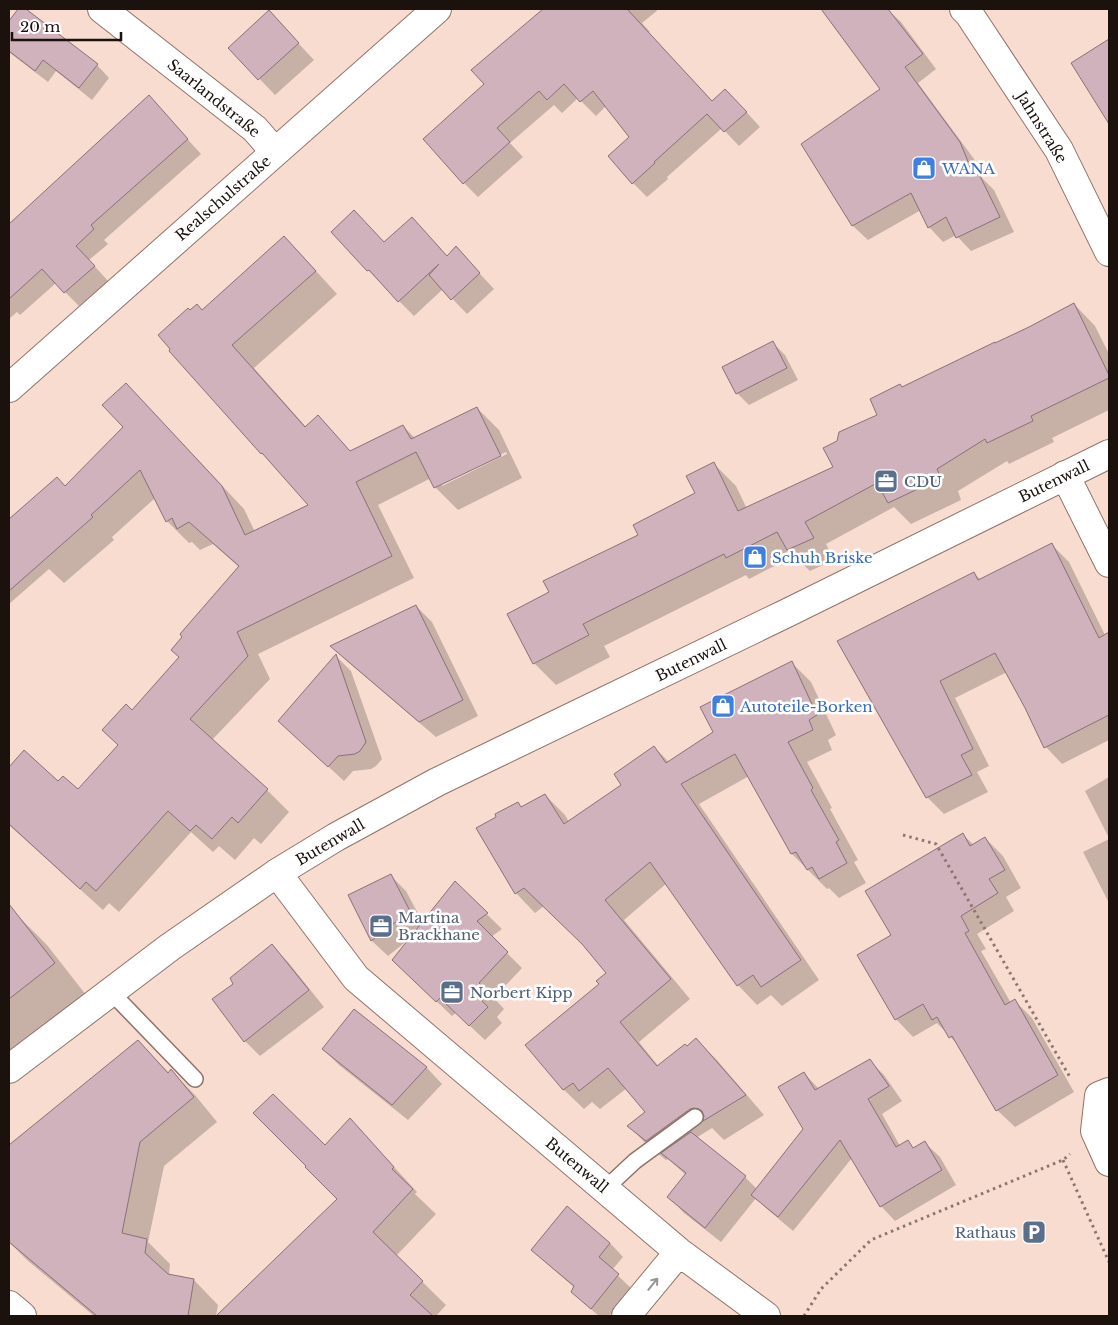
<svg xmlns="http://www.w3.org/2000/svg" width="1118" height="1325" font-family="'Libre Baskerville',serif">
	<rect width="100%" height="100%" fill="#f9dcd0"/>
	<path fill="#0003" fill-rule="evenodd" d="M19,9H24L97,65L109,78L92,100L56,71L48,82L10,53L9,54V23Z
		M545,9H659L642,23L650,32L648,33L713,102L740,105L760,127L739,146L722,128L667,177L668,179L647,197L633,183L631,137L606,106L596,116L578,98L562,113L554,105L510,143L523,157L478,197L464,183L485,84L473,70Z
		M822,9H861L871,19L885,9H887L901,22L936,69L918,83L974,159L982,178L994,190L1014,232L971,251L956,235L943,242L929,227L921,210L868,240L853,226L803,145L882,89Z
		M284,28L314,60L275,95L230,48Z
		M1109,40V122L1073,63Z
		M149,97L201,154L104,240L108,244L89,260L108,281L79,306L56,283L20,315L17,312L9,319V225Z
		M284,237L306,260L337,294L254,368L306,427L318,417L351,452L403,426L415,438L477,408L499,430L522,478L458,510L436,488L431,478L378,505L414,578L258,654L270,679L212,740L267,790L289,812L261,844L254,838L235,860L219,846L213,852L191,832L119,912L109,903L103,910L10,826L9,827V769L24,752L58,783L78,791L119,745L133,712L180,657L240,568L213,544L200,550L192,542L189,543L167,521L155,498L112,537L114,540L64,583L49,569L9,604V521L57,478L65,487L148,407L244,509L255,532L310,506L278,469L262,453L190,312L202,311ZM506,452L507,454L442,486V483Z
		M385,243L448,257L456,248L494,289L467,314L443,289L414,316L368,270Z
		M1074,304L1095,326L1109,354V410L1052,438L1054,442L1009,464L1007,461L958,491L961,500L911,524L894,507L826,544L834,560L810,571L794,556L749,579L746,575L604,646L610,657L556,685L534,663L550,593L640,535L696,494L714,464L736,486L747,509L834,467L903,388L995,345Z
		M773,343L785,355L798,380L749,405L737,393Z
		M1052,545L1069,562L1106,637L1109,640V740L1062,764L1046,747L1007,672L955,698L989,766L977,772L988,792L944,814L927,797L839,641L974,573L981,580Z
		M416,606L432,622L478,716L436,737L347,661L332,646Z
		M336,656L351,671L382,759L376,766L371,769L353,771L344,781L295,736Z
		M792,663L811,682L836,735L828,740L832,750L807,762L832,808L830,809L858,860L854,862L866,883L839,898L829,888L827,889L792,854L749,776L699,804L819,980L782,1006L771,995L757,1005L738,985L667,883L624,920L690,999L639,1042L659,1067L687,1047L696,1040L716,1059L764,1115L724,1140L712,1128L696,1138L745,1177L757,1189L805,1129L804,1073L819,1089L870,1061L884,1075L902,1101L882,1114L900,1146L908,1142L914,1149L925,1143L940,1157L956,1185L895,1221L881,1206L852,1158L793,1231L767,1209L756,1198L721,1242L684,1213L669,1197L686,1175L668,1159L666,1160L648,1146L629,1126L646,1112L627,1088L600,1109L592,1102L584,1109L564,1090L527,1045L601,984L608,973L586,947L544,906L535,913L516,893L518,803L522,808L545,795L565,815L569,822L623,786L654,747L669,762L715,732Z
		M1109,777V838L1085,791Z
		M963,835L974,845L985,838L1003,856L1021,888L1006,897L1014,911L977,934L986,949L981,951L1011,1003L1015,1001L1032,1018L1074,1092L1015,1127L997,1110L959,1046L937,1023L913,1037L896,1019L893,935Z
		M1109,839V903L1083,852Z
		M390,875L406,891L423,923L455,883L502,929L491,937L522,968L494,998L504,1009L497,1017L502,1023L485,1040L456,1013L452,1016L409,975L408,940L388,956L372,941L350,895Z
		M9,907L47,945L90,1000L9,1060Z
		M272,946L288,962L324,1007L260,1056L245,1041L235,984Z
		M354,1011L427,1068L442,1084L408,1120L339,1065L323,1049Z
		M138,1042L170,1074L171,1071L195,1095L217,1122L164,1166L148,1242L170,1264L169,1275L194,1280L218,1305L216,1316H94L27,1260L9,1242V1147Z
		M350,1120L373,1144L417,1192L415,1194L436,1214L396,1256L446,1305L436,1316H218L339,1199L325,1147Z
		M610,1243L623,1257L612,1270L632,1289L609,1316H599L586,1305L573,1291L575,1288L546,1263L532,1250Z"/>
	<path fill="#cfb2bc" stroke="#8a7079" d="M18,9H26L98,64L79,88L43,60L35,71L9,51V21Z
		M543,9H627L712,101L725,89L747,112L724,132L707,114L654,162L655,163L632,184L608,156L629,137L593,91L580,102L564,84L547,100L539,91L497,128L510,142L463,184L423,139L484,84L471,70Z
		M821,9H888L923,54L905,67L960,142L974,176L979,174L1000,217L956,238L946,217L928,228L911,193L852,226L801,144L880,89Z
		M269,10L299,43L258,80L228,48Z
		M1109,39V124L1071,63Z
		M149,95L188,139L91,225L94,229L76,246L95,266L64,293L42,269L9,299V224Z
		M354,210L384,242L412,217L447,256L456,246L480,273L451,300L429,275L439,264L398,302L369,270L367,271L331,232Z
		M284,236L316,271L232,345L305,427L318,415L350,451L403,425L411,439L477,407L501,456L434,488L416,452L356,482L392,556L237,632L248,656L190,719L268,789L238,823L232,817L212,839L196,825L190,831L168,811L96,891L86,882L80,889L9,824V767L24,750L58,781L63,776L78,789L118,745L102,730L126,704L132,710L179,657L171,650L182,637L180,634L239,566L189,522L177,529L172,518L166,522L140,470L91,515L93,517L9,591V519L57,477L65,486L123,427L102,405L126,383L222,486L245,535L308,505L262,453L261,454L169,351L170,349L158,335L188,308L190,310L197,304L202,310Z
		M1074,303L1109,375V378L1031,416L1033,421L987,443L985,439L937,469L941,478L888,503L877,483L805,522L814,538L787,550L777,532L726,558L724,554L583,624L589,635L533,664L507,614L549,592L543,581L638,535L633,525L695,493L686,476L714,462L738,511L833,467L823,448L837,441L839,432L877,415L870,399L900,384L902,387L995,342V343L1029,327Z
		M773,341L787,368L736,394L722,367Z
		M1052,543L1099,638L1109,632V715L1044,748L1025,708L995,653L940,681L973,749L961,755L972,775L926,798L837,641L974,572L978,580Z
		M416,605L463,700L419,722L330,646Z
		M336,654L366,742L360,751L355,754L338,756L328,767L278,721Z
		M792,661L817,715L809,720L813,730L788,742L813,788L811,790L839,840L836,842L847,863L819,879L812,867L807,870L796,852L791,854L735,754L681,784L801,960L761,987L753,975L737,986L650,862L605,900L671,979L620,1022L657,1066L685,1044L687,1046L696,1038L746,1095L703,1121L704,1116L702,1111L699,1109L694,1108L690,1109L646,1141L627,1126L645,1112L608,1068L579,1091L573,1083L563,1090L525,1045L599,984L596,981L606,973L582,944L524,888L515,894L476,828L496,817L495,814L518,802L521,807L545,794L564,824L621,785L614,774L654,746L666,763L713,732L700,707Z
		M963,833L970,846L985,837L1005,870L989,879L998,893L961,916L969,931L965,933L1005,1005L1015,999L1058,1075L996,1111L952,1036L949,1038L937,1017L932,1020L923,1004L895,1020L857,955L891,935L865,891Z
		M391,874L410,911L371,941L348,895Z
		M455,881L488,913L477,921L508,952L479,983L490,993L482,1001L488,1007L469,1026L440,998L436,1002L392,960Z
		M9,904L55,963L9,999Z
		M272,944L309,990L244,1042L212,999L233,984L230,978Z
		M354,1009L427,1067L392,1105L322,1049Z
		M138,1040L168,1073L171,1069L194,1097L140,1142L122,1233L147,1239L145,1253L168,1274L194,1279L188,1316H97L9,1242V1145Z
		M870,1059L889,1086L868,1099L896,1147L908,1140L913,1148L925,1141L942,1170L880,1207L840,1140L778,1217L751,1195L803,1129L778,1087L804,1072L815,1090Z
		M273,1094L325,1145L350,1118L394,1167L392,1169L413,1189L373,1232L423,1281L410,1295L433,1316H216L337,1199L305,1167L306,1166L253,1113Z
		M691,1132L746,1176L705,1228L667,1197L686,1173L661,1153Z
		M567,1206L610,1243L599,1257L619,1274L591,1309L571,1292L574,1286L531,1250Z"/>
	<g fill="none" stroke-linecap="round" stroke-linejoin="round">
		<g stroke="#8d746a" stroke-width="18">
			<path id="lane" d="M111,992L195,1079
				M605,1189L635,1161L695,1117"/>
		</g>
		<g stroke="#8d746a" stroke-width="30">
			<path id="street" d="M102,9L255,129L275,152
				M964,9L969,14L1059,150L1109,252
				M9,388L437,9
				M1065,475L1109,563
				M277,873L356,978L679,1252L766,1316
				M1109,1092L1099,1096L1095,1131L1109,1162
				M9,1305L22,1316
				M626,1316L679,1252"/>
		</g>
		<g stroke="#8d746a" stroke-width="30">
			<path id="secondary" d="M9,1069L170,947L277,873L336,837L437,782L787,613L1109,454"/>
		</g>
		<path stroke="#8a776f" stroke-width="3" stroke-dasharray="2.5 4" stroke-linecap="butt" d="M903,835L936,844L1071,1079
			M1063,1160L1109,1262
			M804,1316L821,1289L871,1240L1063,1160L1070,1154"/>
		<use href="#lane" stroke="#fff" stroke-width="15"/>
		<use href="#street" stroke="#fff" stroke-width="28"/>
		<use href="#secondary" stroke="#fff" stroke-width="28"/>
	</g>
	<defs><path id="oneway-shaft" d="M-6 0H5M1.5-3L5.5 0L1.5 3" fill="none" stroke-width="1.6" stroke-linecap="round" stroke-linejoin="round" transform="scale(1.25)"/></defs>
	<use stroke="#989493" href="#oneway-shaft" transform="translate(653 1284) rotate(-51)"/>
	<defs>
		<g id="shop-square" transform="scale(1.25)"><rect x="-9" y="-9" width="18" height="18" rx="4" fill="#3f7fe0" stroke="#fff"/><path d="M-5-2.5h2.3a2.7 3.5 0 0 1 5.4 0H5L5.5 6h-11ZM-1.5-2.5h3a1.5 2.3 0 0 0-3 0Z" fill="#fff"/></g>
		<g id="office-square" transform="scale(1.25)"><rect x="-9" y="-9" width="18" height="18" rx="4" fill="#5c6f8a" stroke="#fff"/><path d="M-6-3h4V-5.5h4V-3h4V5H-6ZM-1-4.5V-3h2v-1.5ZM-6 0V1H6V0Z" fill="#fff"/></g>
		<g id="parking-square" transform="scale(1.25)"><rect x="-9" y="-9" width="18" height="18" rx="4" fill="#5c6f8a" stroke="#fff"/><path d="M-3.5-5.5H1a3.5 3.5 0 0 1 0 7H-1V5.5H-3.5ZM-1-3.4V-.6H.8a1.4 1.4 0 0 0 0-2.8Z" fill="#fff"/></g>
	</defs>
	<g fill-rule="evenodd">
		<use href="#shop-square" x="924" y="168"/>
		<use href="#office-square" x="886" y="481"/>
		<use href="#shop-square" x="755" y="557"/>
		<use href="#shop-square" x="723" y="706"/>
		<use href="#office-square" x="381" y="926"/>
		<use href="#office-square" x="452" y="992"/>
		<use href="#parking-square" x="1034" y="1232"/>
	</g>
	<g text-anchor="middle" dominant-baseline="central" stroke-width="5" stroke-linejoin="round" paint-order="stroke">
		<g font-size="15" fill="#1b120e" stroke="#fff">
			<text transform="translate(214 98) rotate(39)">Saarlandstraße</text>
			<text transform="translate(1042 127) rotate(58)">Jahnstraße</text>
			<text transform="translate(223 198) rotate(-41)">Realschulstraße</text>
			<text transform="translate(1054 481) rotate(-26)">Butenwall</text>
			<text transform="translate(691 660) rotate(-26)">Butenwall</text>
			<text transform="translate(330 842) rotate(-30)">Butenwall</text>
			<text transform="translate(577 1165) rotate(40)">Butenwall</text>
		</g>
		<g font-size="15" fill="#366cbe" stroke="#fff" text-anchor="start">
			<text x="942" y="168">WANA</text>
			<text x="772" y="557">Schuh Briske</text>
			<text x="740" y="706">Autoteile-Borken</text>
		</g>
		<g font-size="15" fill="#4e5e75" stroke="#fff" text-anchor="start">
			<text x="904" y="481">CDU</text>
			<text x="398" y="917">Martina<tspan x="398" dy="17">Brackhane</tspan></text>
			<text x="470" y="992">Norbert Kipp</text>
			<text x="1016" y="1232" text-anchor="end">Rathaus</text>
		</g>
	</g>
	<rect width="1118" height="1325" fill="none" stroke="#1b120e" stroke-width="20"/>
	<path d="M12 32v8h109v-8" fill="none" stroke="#1b120e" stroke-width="2.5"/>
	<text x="20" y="32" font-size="15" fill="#1b120e" stroke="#ffffff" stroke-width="4" paint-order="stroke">20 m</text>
</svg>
